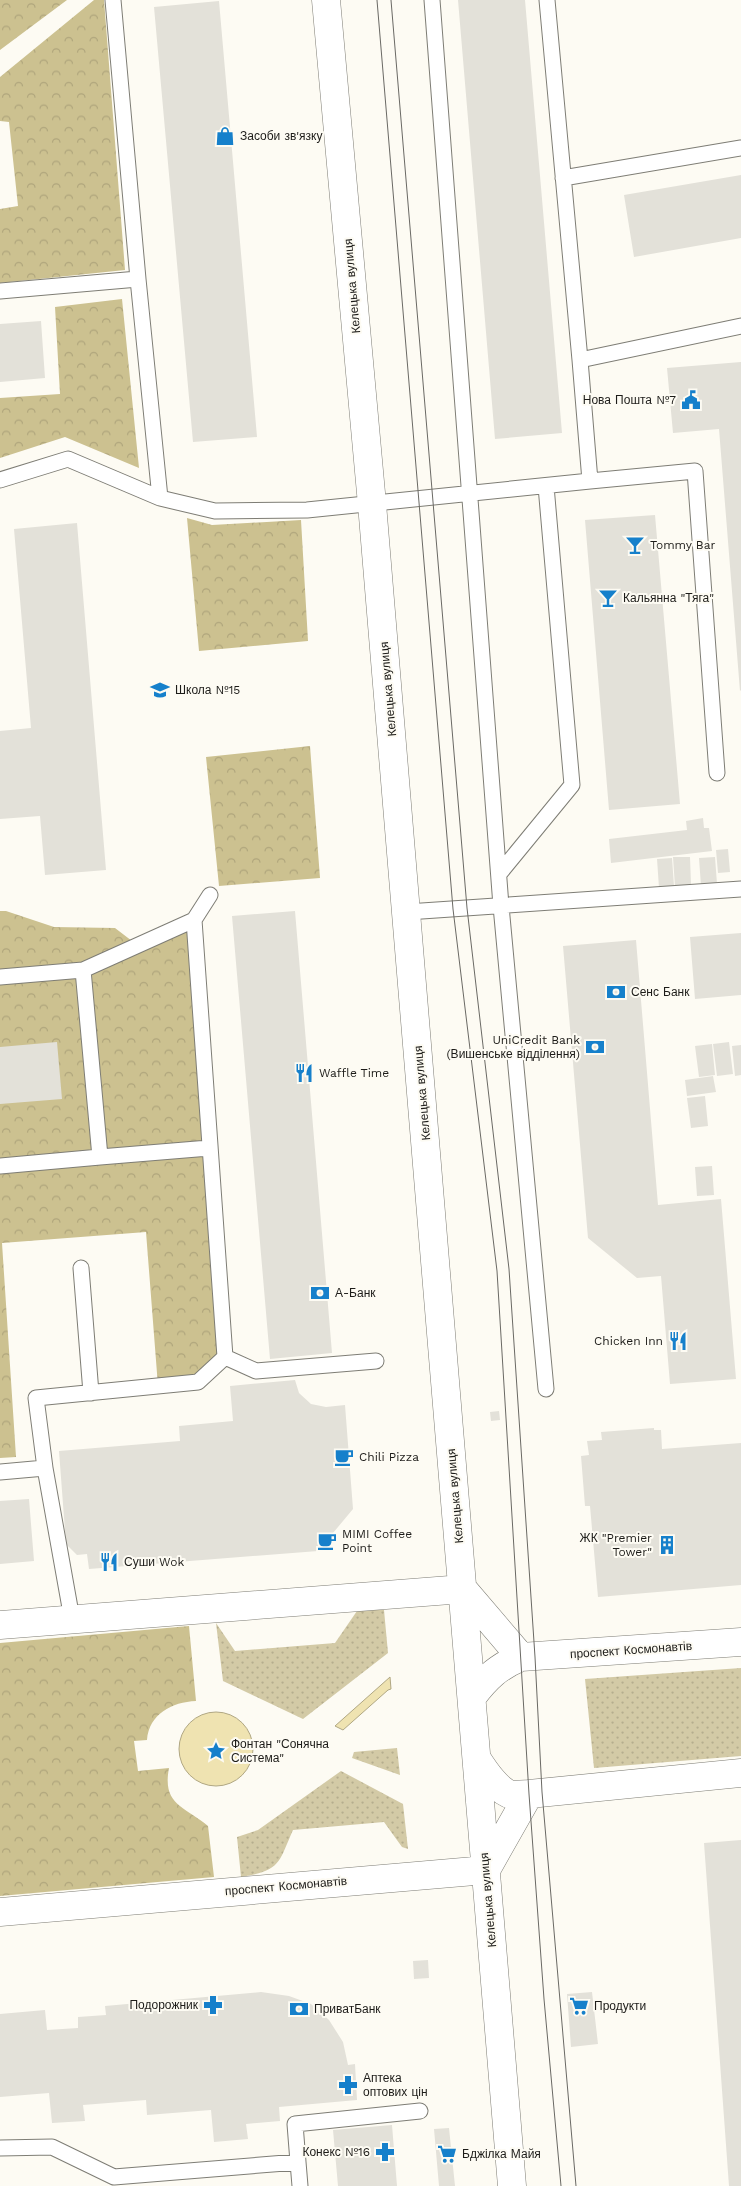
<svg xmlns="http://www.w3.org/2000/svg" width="741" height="2186" font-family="'Work Sans',sans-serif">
	<defs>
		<pattern id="green-dots" width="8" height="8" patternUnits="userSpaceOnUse" patternTransform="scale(1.25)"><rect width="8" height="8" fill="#d3caa6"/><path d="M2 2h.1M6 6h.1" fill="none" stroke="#b5ad8e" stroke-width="1.8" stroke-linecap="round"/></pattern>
		<pattern id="forest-crowns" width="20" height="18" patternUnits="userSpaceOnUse" patternTransform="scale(1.25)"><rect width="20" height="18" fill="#ccc190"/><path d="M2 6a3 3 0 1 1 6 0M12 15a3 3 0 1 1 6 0" fill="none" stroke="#afa57c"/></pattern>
	</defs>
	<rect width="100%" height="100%" fill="#fdfbf3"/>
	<path fill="url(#green-dots)" d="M377,1609L384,1610L388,1653L303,1719L223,1681L216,1623L235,1651L335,1643L357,1611Z
		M741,1668V1756L594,1768L585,1679Z
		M397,1748L400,1775L352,1758L354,1752Z
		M341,1771L403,1804L408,1849L402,1847L384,1822L293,1830C278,1864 281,1870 241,1877L237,1837L258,1830Z"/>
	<path fill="url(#forest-crowns)" d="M0,0H67L0,50Z
		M94,0H104L125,270L0,283V209L18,206L9,122L0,121V77Z
		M122,299L139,468L65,437L0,458V398L60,394L55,307Z
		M187,518L212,525L301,520L308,641L199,651Z
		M310,746L320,878L219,886L206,757Z
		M0,911H6L54,927L115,928L132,941L81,963L0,970Z
		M194,920L225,1357L198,1382L158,1386L146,1232L2,1243L16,1457L0,1458V977L83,970Z
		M189,1626L196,1701C172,1702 149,1714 147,1740L134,1741L138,1771L169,1768C162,1805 184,1806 208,1826L214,1877L0,1896V1643Z"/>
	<path fill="#efe3b1" stroke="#b0a783" d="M390,1677L391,1689L388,1690L343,1730L335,1726Z
		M179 1749a37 37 0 1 1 74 0a37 37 0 1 1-74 0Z"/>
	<path fill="#e3e1d9" d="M458,0H525L562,433L495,439Z
		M219,1L257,437L193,442L154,7Z
		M741,175V238L634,257L624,195Z
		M41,321L45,378L0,382V324Z
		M741,362V690L740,691L719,429L673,433L667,368Z
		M655,515L680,804L609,810L585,520Z
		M77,523L106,870L45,875L40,816L0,819V731L31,728L14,529Z
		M703,818L704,828H709L712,851L611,863L609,839L687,830L686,821Z
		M728,849L730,872L718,873L716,850Z
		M673,857H690L691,885L675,887Z
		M715,857L717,884L701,886L699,858Z
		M672,858L674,886L659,888L657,859Z
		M295,911L332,1353L270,1359L232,916Z
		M741,933V995L695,999L690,937Z
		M636,940L658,1205L721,1199L736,1379L670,1384L661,1276L637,1278L588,1238L563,946Z
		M57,1042L62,1099L0,1104V1047Z
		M729,1042L733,1074L717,1076L713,1044Z
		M712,1044L715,1075L699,1077L695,1046Z
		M741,1045V1075L735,1076L732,1046Z
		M713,1076L716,1092L687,1096L685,1080Z
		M705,1096L708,1126L691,1128L687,1098Z
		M712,1166L714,1195L697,1196L695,1167Z
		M295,1380L299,1393L311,1404L326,1407L345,1405L353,1509L318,1551L89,1569L87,1554L77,1555L66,1544L59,1451L180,1441L179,1426L233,1421L230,1386Z
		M499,1411L500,1420L491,1421L490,1412Z
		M654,1428V1430H661L662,1449L741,1443V1585L598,1597L590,1506H585L581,1456L589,1455L587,1441L602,1440L601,1432Z
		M29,1499L34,1561L0,1564V1501Z
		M741,1840V2186H729L704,1843Z
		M428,1960L429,1978L414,1979L413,1961Z
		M261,1992L289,1996L311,2004L329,2020L343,2042L348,2065L355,2064L357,2100L279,2107L280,2121L246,2124L248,2139L214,2142L211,2110L147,2115L146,2100L83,2105L85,2121L52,2123L49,2093L0,2097V2014L45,2010L47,2030L78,2028V2017L106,2015L105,2006Z
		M592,1992L598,2044L571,2047L567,1994Z
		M392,2125L397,2186H338L333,2130Z
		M449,2128L455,2186H439L434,2129Z"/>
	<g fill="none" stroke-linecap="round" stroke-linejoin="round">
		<g stroke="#7e7d75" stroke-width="17">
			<path id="lane" d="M432,0L501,906L546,1389
				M547,0L580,360
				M563,178L741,148
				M138,279L160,498
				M0,291L138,279L113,0
				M0,480L68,459L160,498L215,511L307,510L590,481L580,360L741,326
				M590,481L695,471L717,773
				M499,874L572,785L546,486
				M407,912L741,889
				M83,970L100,1157L209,1148
				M0,977L83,970L194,920L210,895
				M0,1166L100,1157
				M81,1268L91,1393
				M225,1357L256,1371L376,1361
				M45,1468L72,1619
				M0,1472L45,1468L36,1398L198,1382L225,1357L194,920
				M0,2148L52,2147L114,2177L298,2162L300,2186
				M298,2162L295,2124L420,2111"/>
		</g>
		<g stroke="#7e7d75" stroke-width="29">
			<path id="secondary" d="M326,0L372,504L512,2186
				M463,1589L521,1657
				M0,1625L463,1589
				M472,1697C487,1677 498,1667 521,1657L741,1642
				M477,1759C484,1770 500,1794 513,1795C518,1795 524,1794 529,1794
				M486,1870L529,1794L741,1773
				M0,1912L486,1870"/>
		</g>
		<use href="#lane" stroke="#fff" stroke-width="15"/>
		<use href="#secondary" stroke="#fff" stroke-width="28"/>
		<path stroke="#6a6964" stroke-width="1" d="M377,0L453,909L497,1271L529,1794L544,1999L561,2186
			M391,0L467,908L509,1269L535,1657L542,1792L576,2186"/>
	</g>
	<defs>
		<g id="shop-bare" transform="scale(1.5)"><path d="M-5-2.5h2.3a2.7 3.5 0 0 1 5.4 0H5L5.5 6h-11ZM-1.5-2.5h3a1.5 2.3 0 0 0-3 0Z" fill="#1680cb" stroke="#fdfbf3" stroke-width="2.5" paint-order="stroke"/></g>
		<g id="civic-bare" transform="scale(1.5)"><path d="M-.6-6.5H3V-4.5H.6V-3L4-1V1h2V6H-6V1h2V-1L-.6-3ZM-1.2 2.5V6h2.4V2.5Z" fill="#1680cb" stroke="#fdfbf3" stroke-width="2.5" paint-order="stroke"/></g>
		<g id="bar-bare" transform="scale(1.5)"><path d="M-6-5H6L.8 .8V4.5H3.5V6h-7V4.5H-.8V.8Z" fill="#1680cb" stroke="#fdfbf3" stroke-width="2.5" paint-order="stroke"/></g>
		<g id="school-bare" transform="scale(1.5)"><path d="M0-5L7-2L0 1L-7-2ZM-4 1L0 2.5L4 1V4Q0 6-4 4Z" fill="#1680cb" stroke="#fdfbf3" stroke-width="2.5" paint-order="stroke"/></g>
		<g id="bank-bare" transform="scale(1.5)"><path d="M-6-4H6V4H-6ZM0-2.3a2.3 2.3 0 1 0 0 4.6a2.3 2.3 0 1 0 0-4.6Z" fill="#1680cb" stroke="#fdfbf3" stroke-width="2.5" paint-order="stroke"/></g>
		<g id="restaurant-bare" transform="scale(1.5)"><path d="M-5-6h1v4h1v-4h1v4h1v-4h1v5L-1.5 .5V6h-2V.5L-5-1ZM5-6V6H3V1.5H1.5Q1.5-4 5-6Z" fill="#1680cb" stroke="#fdfbf3" stroke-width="2.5" paint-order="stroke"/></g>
		<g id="cafe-bare" transform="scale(1.5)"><path d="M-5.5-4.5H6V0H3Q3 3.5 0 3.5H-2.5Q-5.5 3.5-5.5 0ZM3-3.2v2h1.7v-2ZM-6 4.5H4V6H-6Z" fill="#1680cb" stroke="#fdfbf3" stroke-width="2.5" paint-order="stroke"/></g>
		<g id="building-bare" transform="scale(1.5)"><path d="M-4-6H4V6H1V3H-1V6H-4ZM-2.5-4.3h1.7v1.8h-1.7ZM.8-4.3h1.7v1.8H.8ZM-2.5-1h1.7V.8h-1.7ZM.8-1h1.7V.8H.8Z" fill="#1680cb" stroke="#fdfbf3" stroke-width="2.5" paint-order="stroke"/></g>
		<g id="sight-bare" transform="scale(1.5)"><path d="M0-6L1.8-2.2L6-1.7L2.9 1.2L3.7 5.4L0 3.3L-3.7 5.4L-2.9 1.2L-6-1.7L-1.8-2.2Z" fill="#1680cb" stroke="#fdfbf3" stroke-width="2.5" paint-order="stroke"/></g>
		<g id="pharmacy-bare" transform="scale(1.5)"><path d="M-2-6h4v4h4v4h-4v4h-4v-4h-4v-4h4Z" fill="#1680cb" stroke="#fdfbf3" stroke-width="2.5" paint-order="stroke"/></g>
		<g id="supermarket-bare" transform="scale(1.5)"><path d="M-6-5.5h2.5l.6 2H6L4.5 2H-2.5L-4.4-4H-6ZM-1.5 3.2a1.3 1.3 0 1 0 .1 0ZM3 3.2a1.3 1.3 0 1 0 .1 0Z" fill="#1680cb" stroke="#fdfbf3" stroke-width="2.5" paint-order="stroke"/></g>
	</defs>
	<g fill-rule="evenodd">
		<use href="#shop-bare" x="225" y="136"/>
		<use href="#civic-bare" x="691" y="400"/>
		<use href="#bar-bare" x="635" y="545"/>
		<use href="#bar-bare" x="608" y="598"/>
		<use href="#school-bare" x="160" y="690"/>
		<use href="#bank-bare" x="616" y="992"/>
		<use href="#bank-bare" x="595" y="1047"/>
		<use href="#restaurant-bare" x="304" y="1073"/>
		<use href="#bank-bare" x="320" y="1293"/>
		<use href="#restaurant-bare" x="678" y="1341"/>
		<use href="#cafe-bare" x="344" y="1457"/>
		<use href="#cafe-bare" x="327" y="1541"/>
		<use href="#building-bare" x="667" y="1545"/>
		<use href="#restaurant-bare" x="109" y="1562"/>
		<use href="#sight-bare" x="216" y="1751"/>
		<use href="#pharmacy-bare" x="213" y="2005"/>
		<use href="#supermarket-bare" x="579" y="2006"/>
		<use href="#bank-bare" x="299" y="2009"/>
		<use href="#pharmacy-bare" x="348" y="2085"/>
		<use href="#pharmacy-bare" x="385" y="2152"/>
		<use href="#supermarket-bare" x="447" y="2154"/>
	</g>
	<g text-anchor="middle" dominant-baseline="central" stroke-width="4" stroke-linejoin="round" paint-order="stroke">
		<g font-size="12" fill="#1d1c19" stroke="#fdfbf3" text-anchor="start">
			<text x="240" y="136">Засоби зв'язку</text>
			<text x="676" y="400" text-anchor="end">Нова Пошта №7</text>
			<text x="650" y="545">Tommy Bar</text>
			<text x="623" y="598">Кальянна "Тяга"</text>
			<text x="175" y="690">Школа №15</text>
			<text x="631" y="992">Сенс Банк</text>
			<text x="580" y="1040" text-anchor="end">UniCredit Bank<tspan x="580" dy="14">(Вишенське відділення)</tspan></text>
			<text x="319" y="1073">Waffle Time</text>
			<text x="335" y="1293">А-Банк</text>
			<text x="663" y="1341" text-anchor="end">Chicken Inn</text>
			<text x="359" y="1457">Chili Pizza</text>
			<text x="342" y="1534">MIMI Coffee<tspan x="342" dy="14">Point</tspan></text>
			<text x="652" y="1538" text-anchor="end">ЖК "Premier<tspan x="652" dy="14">Tower"</tspan></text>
			<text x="124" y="1562">Суши Wok</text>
			<text x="231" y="1744">Фонтан "Сонячна<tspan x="231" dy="14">Система"</tspan></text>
			<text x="198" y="2005" text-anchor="end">Подорожник</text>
			<text x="594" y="2006">Продукти</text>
			<text x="314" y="2009">ПриватБанк</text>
			<text x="363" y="2078">Аптека<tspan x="363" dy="14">оптових цін</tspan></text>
			<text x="370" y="2152" text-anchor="end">Конекс №16</text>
			<text x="462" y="2154">Бджілка Майя</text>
		</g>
		<g font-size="12" fill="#1d1c19" stroke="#fdfbf3">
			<text transform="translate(352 286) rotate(-95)">Келецька вулиця</text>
			<text transform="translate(388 689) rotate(-95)">Келецька вулиця</text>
			<text transform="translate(422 1093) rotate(-95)">Келецька вулиця</text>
			<text transform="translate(455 1496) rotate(-95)">Келецька вулиця</text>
			<text transform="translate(631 1650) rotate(-4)">проспект Космонавтів</text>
			<text transform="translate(286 1886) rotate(-5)">проспект Космонавтів</text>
			<text transform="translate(488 1900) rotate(-95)">Келецька вулиця</text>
		</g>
	</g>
</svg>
